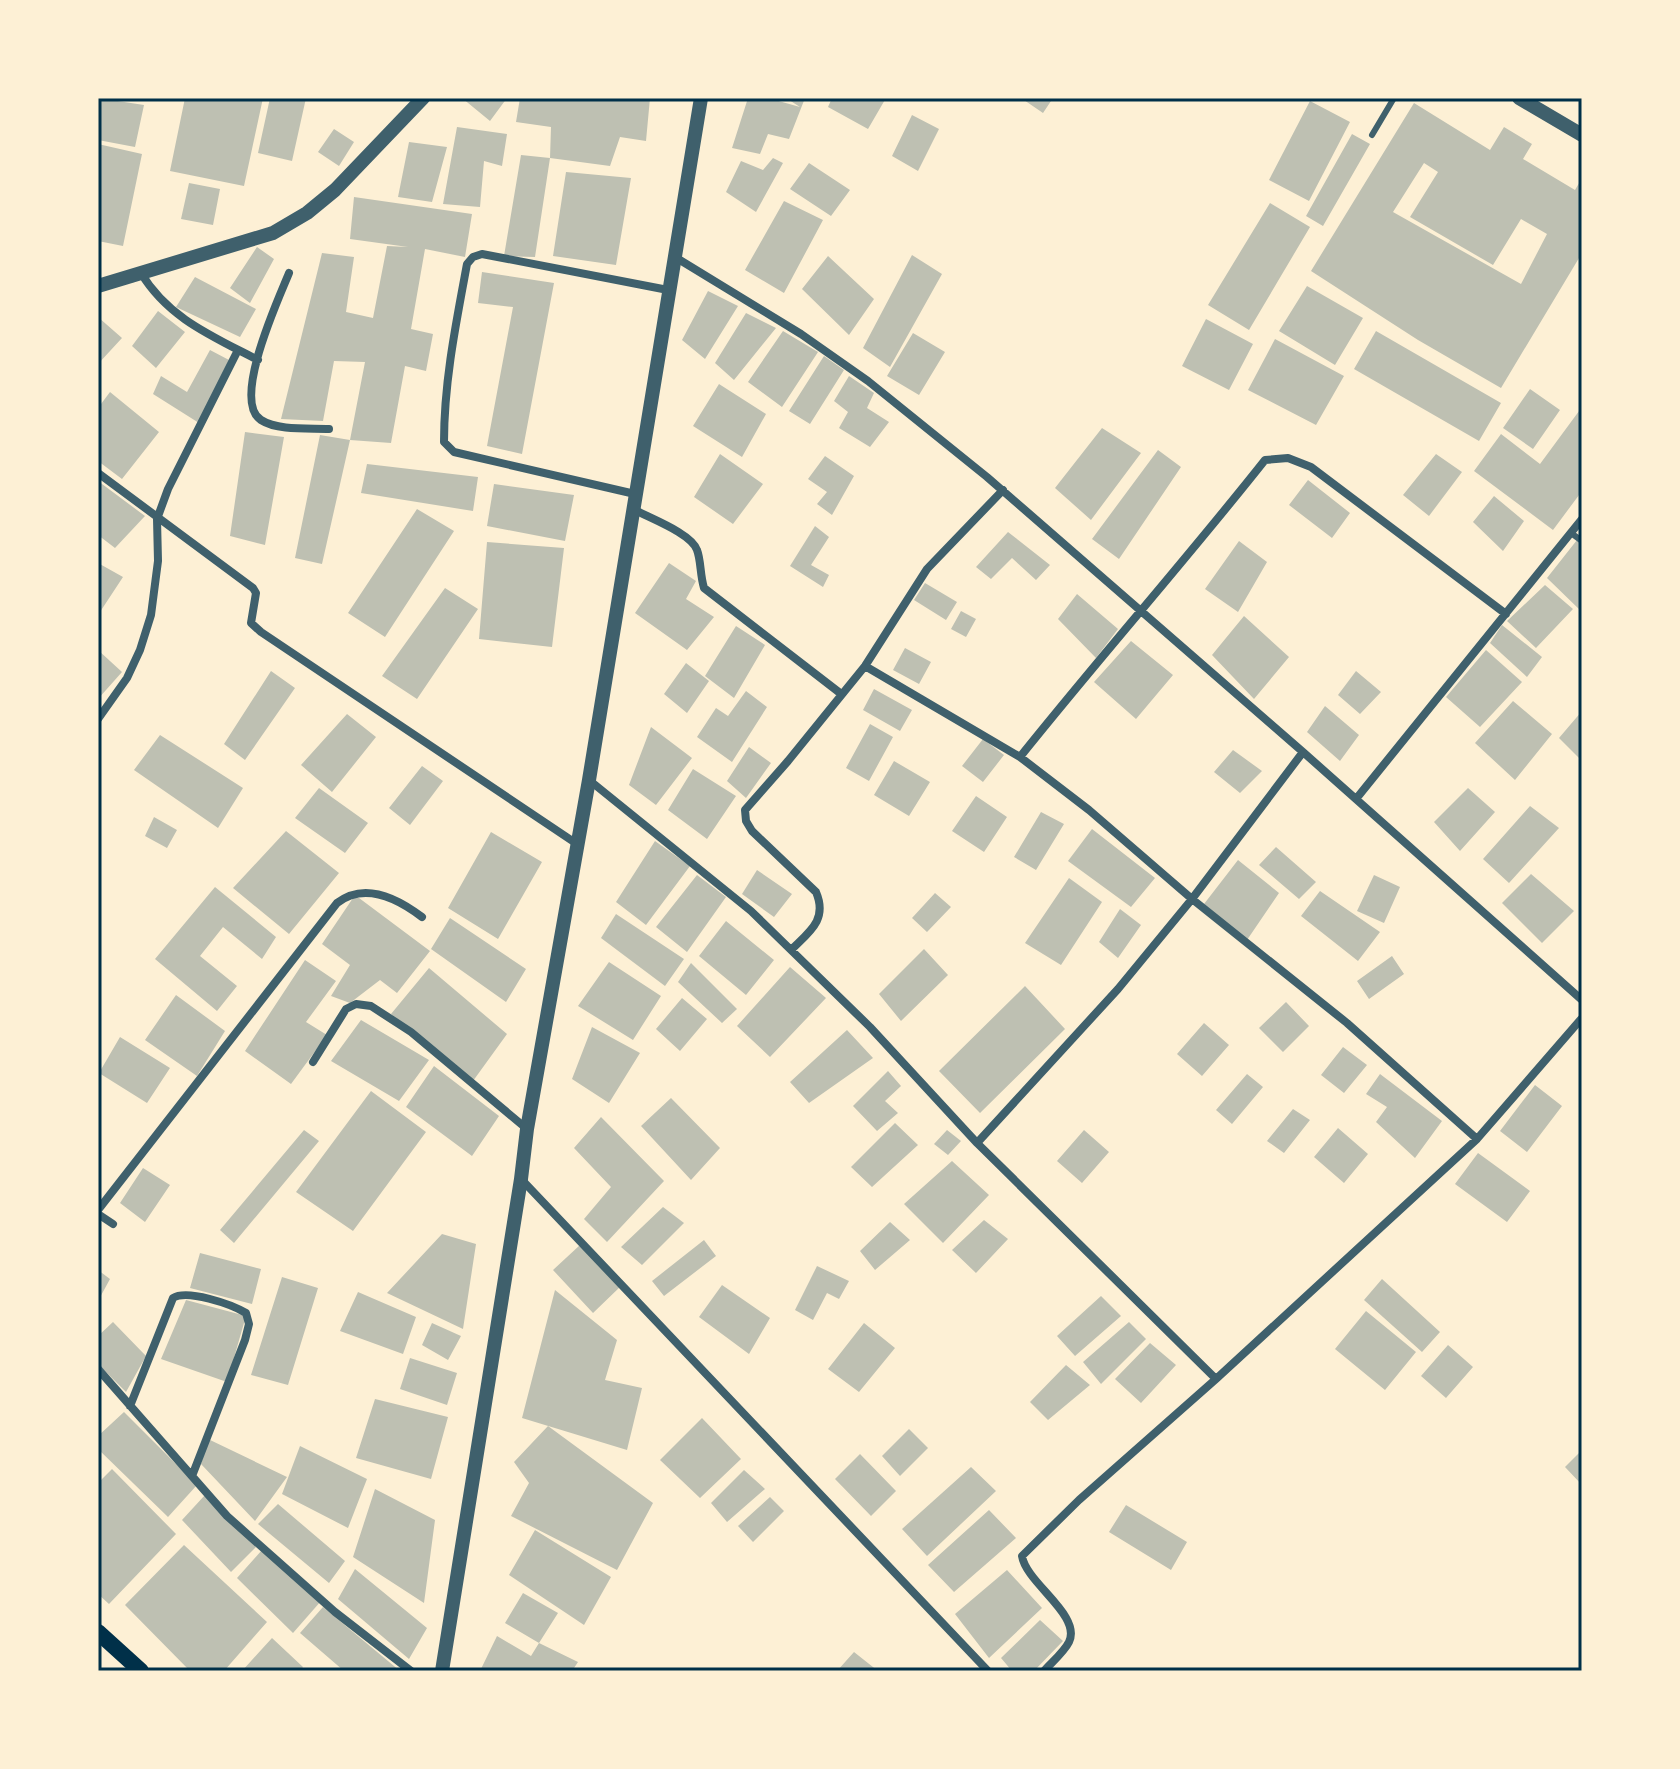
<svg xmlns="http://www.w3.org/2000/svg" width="1680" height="1769" font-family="Roboto,sans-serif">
	<rect width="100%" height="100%" fill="#fdf0d5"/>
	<path fill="#bec0b2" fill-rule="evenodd" d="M98,98L144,105L135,147L98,140Z
		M185,98H263L244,186L170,171Z
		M270,98H306L292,161L258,153Z
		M462,98H507L490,121Z
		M520,98H650L646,141L620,137L610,166L550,158L551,127L516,122Z
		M748,98H768L800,107L786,98H805L789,139L768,134L760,154L732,148Z
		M832,98H886L868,129L828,107Z
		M1021,98H1053L1043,113Z
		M1310,101L1350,122L1309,201L1269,180Z
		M1414,103L1490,150L1504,127L1532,144L1523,159L1575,190L1582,178V253L1501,388L1418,340L1311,271ZM1424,163L1438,172L1410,217L1493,265L1521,219L1547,234L1521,284L1393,212Z
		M912,115L939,129L918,171L892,156Z
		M457,127L507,134L502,166L484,161L480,207L443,204Z
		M334,129L354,142L339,166L318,152Z
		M1352,134L1370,144L1323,226L1306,216Z
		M409,142L447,147L432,202L398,197Z
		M98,144L142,154L123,246L98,241Z
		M521,155L550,158L535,257L504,256Z
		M773,158L783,163L756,212L726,192L741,161L763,170Z
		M809,163L850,190L831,216L790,189Z
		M566,172L631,178L616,265L553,256Z
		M189,183L220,189L213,225L181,219Z
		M354,197L472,214L465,257L425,249L411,329L433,334L426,371L405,366L391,443L350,440L322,564L295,558L320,435L350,440L365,362L334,361L323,421L281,419L322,253L354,257L346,312L373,318L387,246L408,247L350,239Z
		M784,201L823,220L784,293L745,270Z
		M1270,203L1310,227L1249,330L1208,305Z
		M257,247L274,259L250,303L230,288Z
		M912,255L942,274L890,367L863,348Z
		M828,256L874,299L849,335L802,289Z
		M482,272L554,283L522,454L487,446L513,307L478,303Z
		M195,277L256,309L240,337L176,307Z
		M1307,286L1363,318L1335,365L1279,331Z
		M708,291L738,306L705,359L682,340Z
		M158,311L185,332L156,368L132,346Z
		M746,313L776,328L734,380L715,363Z
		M98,317L122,338L98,364Z
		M1206,319L1253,344L1229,390L1182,366Z
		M783,331L818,352L782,407L748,382Z
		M1376,331L1501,403L1479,441L1354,369Z
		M913,333L945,352L919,395L887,376Z
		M1275,339L1344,376L1316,425L1248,390Z
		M210,350L229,360L199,423L153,394L161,376L187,392Z
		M824,356L844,370L810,424L789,411Z
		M849,376L874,393L867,408L889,422L870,447L839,428L848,412L834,401Z
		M719,384L766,414L742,457L693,426Z
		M1530,389L1560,410L1533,449L1503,428Z
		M110,392L159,432L122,479L98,461V408Z
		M1582,407V491L1553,530L1474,471L1501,434L1540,464Z
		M1102,428L1141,453L1091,520L1055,488Z
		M245,432L284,437L265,545L230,536Z
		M1158,450L1181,467L1119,559L1092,539Z
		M720,454L763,484L733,524L694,497Z
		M1436,454L1462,472L1429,516L1403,495Z
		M825,456L854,476L832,515L817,504L827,492L808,479Z
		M367,464L478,477L473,511L361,493Z
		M1308,480L1350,513L1332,538L1289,505Z
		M98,481L145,516L115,548L98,535Z
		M494,484L574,495L565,541L487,526Z
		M1494,496L1524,521L1503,551L1473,522Z
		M417,509L454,531L385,637L348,613Z
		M815,526L829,537L811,565L829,575L823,587L790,566Z
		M1008,532L1050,565L1036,580L1012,558L991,579L976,567Z
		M1577,540L1582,545V612L1547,578Z
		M1239,541L1267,562L1238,612L1205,589Z
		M487,542L564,548L552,647L479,639Z
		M98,563L123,577L98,615Z
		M669,563L696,581L686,599L714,617L687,650L635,613Z
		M925,583L957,602L946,620L914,600Z
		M1545,585L1573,609L1536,648L1507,621Z
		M445,588L478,609L417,699L382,676Z
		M1077,594L1118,629L1096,658L1058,619Z
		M961,611L976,619L966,637L951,629Z
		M1244,616L1289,657L1254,699L1212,655Z
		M1502,625L1542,657L1527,677L1490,643Z
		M736,626L765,645L734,698L705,676Z
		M1131,641L1173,675L1136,719L1094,682Z
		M905,648L931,662L919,684L893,670Z
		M98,650L122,672L98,699Z
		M1486,650L1522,682L1480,727L1446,697Z
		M686,663L709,681L687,713L664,694Z
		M271,671L295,688L245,760L224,744Z
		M1356,671L1381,692L1360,714L1338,695Z
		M874,689L912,710L900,731L863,710Z
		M746,691L767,707L732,762L697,737L716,708L728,716Z
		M1513,701L1552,734L1515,780L1475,743Z
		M1325,706L1359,735L1340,761L1307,732Z
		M1582,711V754L1579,758L1559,738Z
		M347,714L376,737L332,792L301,765Z
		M870,724L893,737L869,781L846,768Z
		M651,727L692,758L656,805L629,785Z
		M160,735L243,788L218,828L134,770Z
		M983,739L1004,755L983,782L962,766Z
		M749,747L771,763L746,798L727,781Z
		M1233,750L1262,771L1240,793L1214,772Z
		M894,761L930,782L909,816L874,795Z
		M422,766L443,781L410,825L389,808Z
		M693,769L736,796L707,839L668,810Z
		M319,788L368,823L345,853L295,818Z
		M1468,788L1495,812L1460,851L1434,822Z
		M976,796L1007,817L984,852L952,831Z
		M1530,806L1559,828L1509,883L1483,859Z
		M1041,812L1064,824L1036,870L1014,857Z
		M154,817L177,830L167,848L145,836Z
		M1092,829L1155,878L1131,907L1068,861Z
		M286,831L339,873L289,934L233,888Z
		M491,832L542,862L498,939L448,908Z
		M655,841L690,866L646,925L616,902Z
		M1276,847L1316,882L1299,899L1259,865Z
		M1238,860L1279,893L1247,940L1204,904Z
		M757,870L792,894L774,917L742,894Z
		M1531,874L1574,911L1542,943L1502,903Z
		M697,875L726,897L687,952L656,927Z
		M1374,875L1400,887L1384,923L1357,911Z
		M1069,878L1102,902L1061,965L1025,943Z
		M215,887L276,937L262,959L223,927L200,956L237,986L217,1011L155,959Z
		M1320,891L1380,932L1358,961L1301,916Z
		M935,893L951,907L927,932L912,918Z
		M355,895L430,951L397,993L380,980L350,1003L331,996L350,965L322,944Z
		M1120,909L1141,925L1118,958L1099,942Z
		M616,914L684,959L665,986L601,938Z
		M450,918L526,969L506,1002L431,949Z
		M726,921L774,960L746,995L699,956Z
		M924,949L948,975L901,1021L879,994Z
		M1392,956L1404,974L1369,999L1357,981Z
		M305,960L336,981L306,1022L327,1035L291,1084L245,1051Z
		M609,962L661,996L633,1040L578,1006Z
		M691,963L737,1009L722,1023L678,982Z
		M790,967L826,998L770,1057L737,1026Z
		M429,968L507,1034L473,1081L391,1014Z
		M1025,986L1065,1029L980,1113L939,1071Z
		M176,995L225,1031L197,1076L145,1040Z
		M682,998L707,1019L680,1051L656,1029Z
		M1286,1002L1309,1026L1283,1052L1259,1028Z
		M361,1020L429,1060L399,1101L331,1061Z
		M1204,1023L1229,1045L1202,1076L1177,1054Z
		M592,1027L640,1053L609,1103L572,1079Z
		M847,1030L873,1058L809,1103L790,1082Z
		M120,1037L170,1068L147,1103L99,1073Z
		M1343,1047L1367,1065L1344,1093L1321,1075Z
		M434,1066L499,1116L472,1156L406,1107Z
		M888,1071L901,1086L885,1101L898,1113L877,1131L853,1106Z
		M1247,1074L1263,1087L1232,1124L1216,1110Z
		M1380,1074L1442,1121L1415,1158L1376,1122L1387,1107L1366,1094Z
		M1535,1085L1562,1106L1527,1152L1500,1131Z
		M371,1091L426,1132L353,1231L296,1192Z
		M671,1098L720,1148L691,1180L641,1126Z
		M1293,1109L1310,1120L1284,1153L1267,1141Z
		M601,1117L664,1181L607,1242L584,1219L611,1187L574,1148Z
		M895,1123L918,1145L872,1187L851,1167Z
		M1338,1128L1368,1154L1344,1183L1314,1157Z
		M304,1130L319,1141L234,1243L220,1230Z
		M947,1130L961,1141L948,1155L934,1144Z
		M1084,1130L1109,1152L1082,1183L1057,1161Z
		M1478,1153L1530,1191L1507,1222L1455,1184Z
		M952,1161L989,1195L943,1243L904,1204Z
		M143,1168L170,1185L145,1222L120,1203Z
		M663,1207L684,1223L642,1265L621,1247Z
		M984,1220L1008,1239L976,1273L952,1250Z
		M890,1222L910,1240L875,1270L860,1251Z
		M442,1234L476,1244L463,1329L387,1293Z
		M704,1240L716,1256L664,1296L652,1281Z
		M580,1245L621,1286L593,1313L553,1270Z
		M200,1253L261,1269L252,1304L190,1288Z
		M817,1266L849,1281L839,1299L827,1293L813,1320L795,1310Z
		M98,1270L110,1279L98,1301Z
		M282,1277L318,1288L288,1385L251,1375Z
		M1382,1279L1440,1332L1422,1352L1364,1300Z
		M722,1285L770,1318L749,1354L699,1317Z
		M555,1290L617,1340L605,1380L642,1388L627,1450L522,1418Z
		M358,1292L416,1317L403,1354L340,1331Z
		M1101,1296L1121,1316L1075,1356L1057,1336Z
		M186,1300L246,1316L227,1382L161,1359Z
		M1366,1311L1416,1352L1385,1390L1335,1349Z
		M113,1322L146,1356L126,1392L98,1364V1336Z
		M1129,1322L1146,1339L1101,1384L1083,1362Z
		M432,1323L461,1336L448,1360L422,1345Z
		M864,1323L895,1348L859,1392L828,1369Z
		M1150,1343L1176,1365L1141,1403L1115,1379Z
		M1448,1345L1473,1367L1446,1398L1421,1376Z
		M410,1358L457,1373L447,1405L400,1389Z
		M1066,1365L1090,1385L1048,1420L1030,1402Z
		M375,1399L448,1417L431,1479L356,1458Z
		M124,1412L197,1485L168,1517L98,1449V1436Z
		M702,1418L741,1459L700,1498L660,1460Z
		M548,1426L653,1503L617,1570L511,1516L529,1483L514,1462Z
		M909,1429L928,1448L900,1476L882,1456Z
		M208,1439L287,1477L255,1521L201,1464Z
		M300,1446L367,1479L348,1528L282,1494Z
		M1582,1450V1485L1565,1467Z
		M860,1454L896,1491L871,1516L835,1479Z
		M971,1467L996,1491L927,1556L902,1529Z
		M112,1469L176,1534L109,1604L98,1594V1483Z
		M744,1470L765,1489L727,1522L711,1503Z
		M375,1489L435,1520L424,1603L353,1557Z
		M205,1495L256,1547L231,1572L182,1520Z
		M770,1497L784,1511L753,1542L738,1526Z
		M278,1504L345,1561L329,1583L258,1524Z
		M1126,1505L1187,1542L1171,1570L1109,1532Z
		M989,1510L1016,1538L954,1592L928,1565Z
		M535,1530L611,1577L584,1625L509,1575Z
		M184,1545L267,1622L224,1671H190L125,1605Z
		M262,1550L321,1601L293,1633L237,1578Z
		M355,1569L427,1628L409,1659L338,1599Z
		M1007,1570L1042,1608L989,1658L955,1614Z
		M523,1593L558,1613L539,1643L578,1662L572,1671H480L497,1636L531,1656L539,1643L505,1623Z
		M323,1607L400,1671H344L300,1633Z
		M1040,1620L1063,1641L1034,1671H1012L1001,1658Z
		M272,1638L303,1667L300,1671H242Z
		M854,1652L878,1671H837Z"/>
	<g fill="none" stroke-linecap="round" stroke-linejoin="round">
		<path stroke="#3f606c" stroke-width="6" d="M1372,135L1394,98
			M1571,533L1582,541"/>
		<path stroke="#3f606c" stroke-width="8" d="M675,257L801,334L868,381L987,477L1303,752L1582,1000
			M141,273C168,318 212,336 258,360
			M289,273C279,298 231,401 261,420C278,431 309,428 329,429
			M98,473L253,588L256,593L251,623L261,632L577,844
			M635,494L454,452L444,442C444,382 456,323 467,264L473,257L482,254L668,290
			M633,509C649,518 691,533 697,550C701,560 700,575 704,588L840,693
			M865,666L1020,757L1089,810L1192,899L1347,1023L1477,1139
			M98,719L127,678L140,650L151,615L158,561L157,519L168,489L238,350
			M1020,757C1100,657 1185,561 1265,460L1288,458L1311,467L1506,614
			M589,780L751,911L870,1027L977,1143L1216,1379
			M1356,799L1582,519
			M791,950C809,932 828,920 816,892L752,831L746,821L745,810L788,761L865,666L927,569L1003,490
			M313,1062L346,1009L356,1004L371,1006L411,1032L527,1129
			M977,1143L1118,989L1192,899L1303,752
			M522,1180L988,1671
			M98,1210L337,903C364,882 397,898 422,917
			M98,1214L113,1224
			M98,1369L227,1516L335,1612L411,1671
			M130,1406L173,1298C187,1289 231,1304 246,1313L249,1324L245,1340L192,1476
			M1044,1671C1052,1662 1064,1652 1069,1642C1082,1615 1026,1583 1022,1556L1079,1500L1216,1379L1477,1139L1582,1018"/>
		<path stroke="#3f606c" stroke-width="14" d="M1519,98L1582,135
			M98,286L273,233L307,213L335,190L423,98
			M442,1671L521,1179L527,1129L589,780L701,98"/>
		<path stroke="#003049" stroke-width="16" d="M98,1632L141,1671"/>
	</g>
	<rect width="1680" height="1769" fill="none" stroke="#fdf0d5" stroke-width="200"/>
	<rect x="100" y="100" width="1480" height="1569" fill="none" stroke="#003049" stroke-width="3"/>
</svg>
